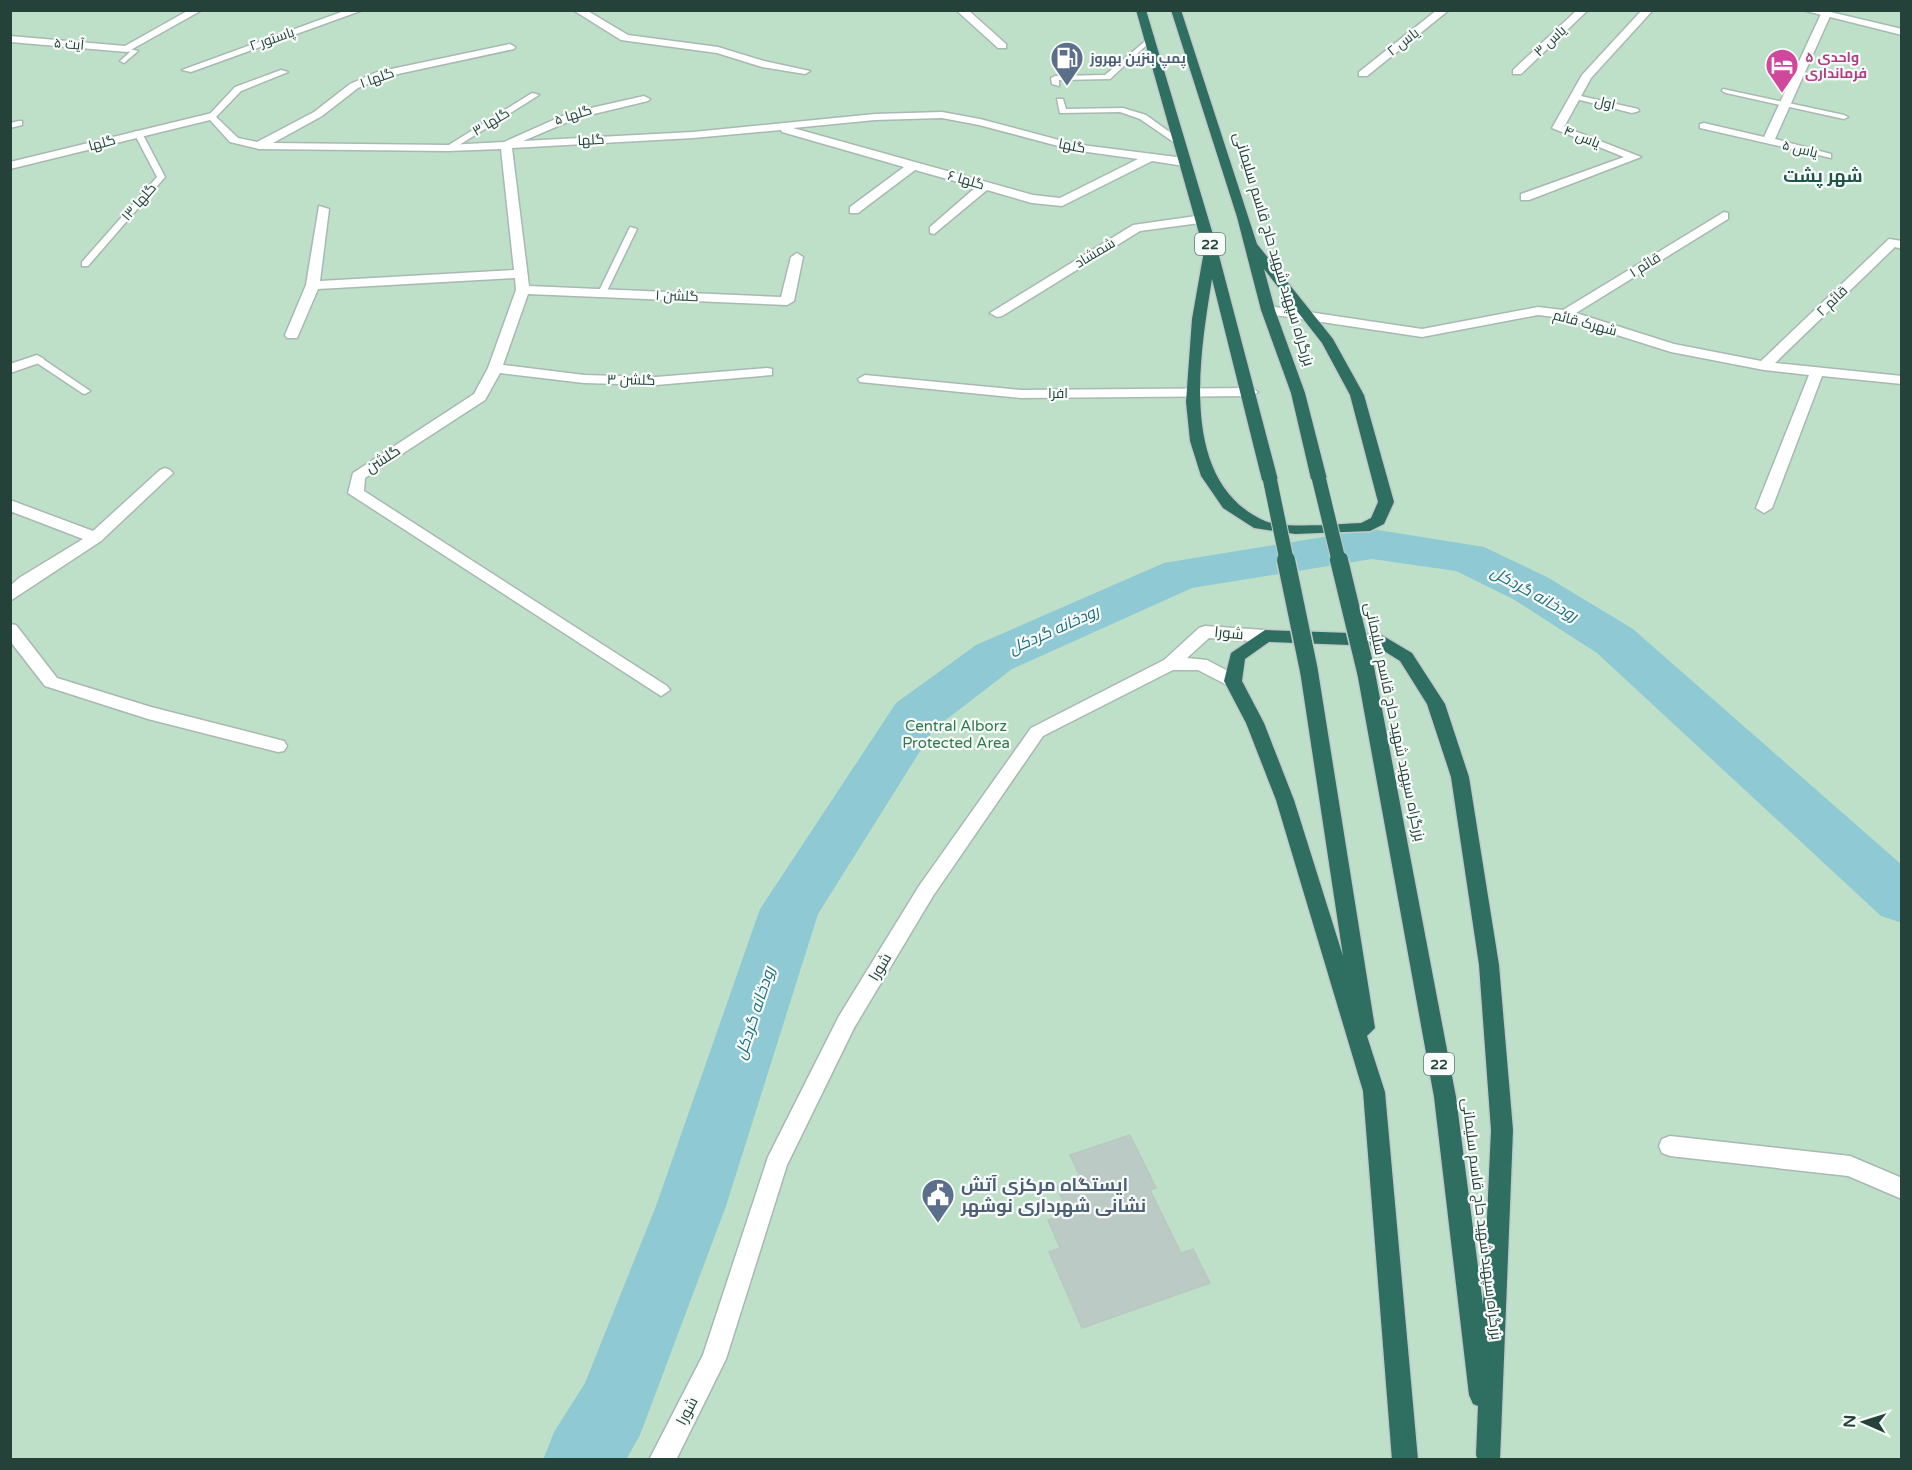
<svg xmlns="http://www.w3.org/2000/svg" width="1912" height="1470" font-family="'Varela Round',Cairo,sans-serif">
	<rect width="100%" height="100%" fill="#e6efeb"/>
	<path fill="#bfe0c8" d="M11,11H1901V1459H11Z"/>
	<g fill="none" stroke-linecap="round" stroke-linejoin="round">
		<path fill="#8ec9d4" fill-rule="evenodd" d="M1372,529L1484,547L1547,577L1633,629L1902,865V923L1881,916L1597,653L1513,599L1456,571L1372,559L1192,588L1012,669L934,729L818,914L726,1206L640,1435L626,1460H543L554,1432L585,1383L656,1206L760,909L896,703L976,645L1164,563Z"/>
	</g>
	<path fill="#bbcac4" stroke="#b8c9c2" stroke-width="1.5" d="M1130,1135L1156,1188L1150,1190L1181,1253L1193,1249L1210,1283L1082,1328L1049,1252L1060,1248L1048,1220L1068,1213L1057,1187L1081,1179L1070,1155Z"/>
	<g fill="none" stroke-linecap="round" stroke-linejoin="round">
		<g stroke="#a8b8b2" stroke-width="3">
			<path id="lane" d="M1149,38L1152,40L1151,41L1110,79L1059,80V86L1052,84L1051,78L1055,76L1105,75Z
				M125,48L138,51L124,63L120,61L130,52L125,50Z
				M281,70L288,72L241,91L215,118L208,116L235,87Z
				M1723,89L1844,115L1848,117L1844,119L1726,93L1722,91Z
				M532,93L539,95L451,150L444,148Z
				M1572,94L1638,109L1639,111L1632,113L1572,98Z
				M1057,99H1063L1066,109L1123,108L1146,115L1182,141L1175,143L1140,119L1120,112L1060,113Z
				M19,121H22V125L10,128V123Z
				M135,131L142,133L165,177L88,266H82V262L157,177L134,133Z
				M630,227L637,229L606,293L599,295L598,293Z
				M37,356L40,357L90,391L85,394L82,393L34,361L32,359Z"/>
		</g>
		<g stroke="#a8b8b2" stroke-width="3">
			<path id="street" d="M189,10H202L127,52L10,42V36L125,46Z
				M347,10H363L191,72L182,70Z
				M573,10H586L628,35L718,47L764,61L810,71L805,74L762,67L717,53L621,40Z
				M956,10H968L1006,44V48H998Z
				M1437,10H1449L1367,76H1359V72Z
				M1577,10H1588L1521,74H1513V70Z
				M1642,10H1653L1591,78L1564,127L1641,157L1529,200H1521V194L1624,157L1552,128L1582,75Z
				M1826,11L1831,14L1775,139L1831,154V158L1700,128V124L1704,123L1764,137L1821,14Z
				M510,44L515,47L514,49L384,77L358,88L322,116L273,143L448,145L504,142L569,113L644,96L650,99L648,101L577,118L523,141L693,132L875,114L942,112L980,119L1074,144L1184,158L1190,162L1184,166L1152,161L1062,206L1032,203L987,190L934,234L930,233V227L976,187L915,170L858,213H850V207L904,167L782,132L781,130L693,138L512,148L529,286L781,297L791,257L797,253L803,257L794,301L787,305L528,294L503,365L584,375L656,377L767,368L772,369V375L656,385L584,383L500,373L485,400L365,478L364,491L667,686L670,690L661,696L348,493L353,473L474,394L488,368L516,290L515,278L318,289L297,338H287L285,335L306,285L319,206L329,209L320,281L514,270L501,149L448,151L259,149L230,142L210,120L10,169V162L212,113L238,138L257,142L314,112L350,84L377,72ZM942,118L979,125L1073,150L1138,159L1060,198L1033,195L793,128L875,120Z
				M1724,212L1728,213V219L1576,313L1674,344L1761,361L1889,239L1902,241V249L1895,247L1775,363L1902,376V384L1822,376L1772,508L1764,513L1756,508L1809,375L1764,370L1671,352L1563,318L1538,315L1422,337L1268,314L1261,310L1268,306L1422,329L1538,307L1563,310Z
				M1203,215L1207,216V222L1140,231L1002,316L997,317L990,313L1133,225Z
				M37,355L44,359L42,362L10,373V364Z
				M865,375L1021,390L1251,388L1258,392L1251,396L1021,398L860,382L858,379Z
				M165,468L170,470L173,473L170,476L101,541L10,601V586L19,578L83,539L10,511V500L93,531L160,470Z
				M10,624L16,625L57,678L151,707L284,741L287,746L284,751L278,752L148,719L45,686L10,641Z
				M1205,626L1265,630L1273,636L1265,642L1209,638L1187,658L1207,660L1239,677L1242,681L1239,685H1227L1198,670H1173L1043,736L933,896L854,1028L787,1165L726,1359L676,1460H649L703,1355L768,1157L839,1016L919,886L1031,728L1164,660L1199,628Z
				M1670,1136L1850,1156L1902,1178V1199L1848,1176L1670,1156L1662,1153L1659,1146L1662,1139Z"/>
		</g>
		<g stroke="#a4bbb3" stroke-width="3">
			<path id="secondary" d="M1802,10H1822L1902,29V35Z"/>
		</g>
		<g stroke="#c2cac8" stroke-width="3">
			<path id="highway" d="M1136,10H1146L1217,248L1278,480L1270,485L1262,480L1212,279C1200,355 1177,482 1265,521C1284,529 1339,524 1361,523L1371,518L1378,502L1350,395L1322,343L1264,269L1275,310L1305,393L1327,479L1319,484L1311,479L1291,393L1261,310L1237,217L1171,10H1181L1257,244L1333,339L1364,395L1394,502L1384,524L1370,531L1295,534L1254,528L1223,508L1201,476L1190,441L1186,402L1192,319L1204,251Z
				M1265,630L1380,634L1412,653L1445,704L1469,777L1499,965L1513,1130L1500,1460H1478L1476,1455L1478,1406L1473,1404L1469,1395L1434,1097L1357,672L1360,668H1372L1375,672L1456,1097L1483,1305L1491,1130L1479,965L1451,777L1427,704L1400,661L1376,646L1269,642L1245,659L1242,681L1264,723L1294,800L1343,956L1300,671L1309,665L1318,671L1375,1028L1367,1036L1385,1092L1418,1460H1392L1363,1091L1276,800L1246,723L1224,681L1231,653Z"/>
		</g>
		<use href="#lane" fill="#fff" fill-rule="evenodd"/>
		<use href="#street" fill="#fff" fill-rule="evenodd"/>
		<use href="#secondary" fill="#fff" fill-rule="evenodd"/>
		<use href="#highway" fill="#2f6f62" fill-rule="evenodd"/>
		<g stroke="#c2cac8" stroke-width="16" stroke-linecap="butt">
			<path id="highway-bridge-far1" d="M1319,479L1339,562
				M1270,480L1287,562"/>
		</g>
		<g stroke="#c2cac8" stroke-width="21" stroke-linecap="butt">
			<path id="highway-bridge" d="M1286,560L1309,671
				M1339,560L1366,672"/>
		</g>
		<use href="#highway-bridge-far1" stroke="#2f6f62" stroke-width="14"/>
		<use href="#highway-bridge" stroke="#2f6f62" stroke-width="18"/>
	</g>
	<defs>
		<g id="fuel-pin" transform="scale(1.725)"><path d="M0 17L-7.5 6A9.5 9.5 0 1 1 7.5 6Z" fill="#5c6f8a" stroke="#f7fbf9"/><path d="M-5.5-6h7V0h2V4h1.3V-2.5L3-4.5l.8-.8L6-3V5H2.5V1h-1V6h-7ZM-4.2-4.7v3.2H.2V-4.7Z" fill="#fff"/></g>
		<g id="hotel-pin" transform="scale(1.725)"><path d="M0 17L-7.5 6A9.5 9.5 0 1 1 7.5 6Z" fill="#d1479c" stroke="#f7fbf9"/><path d="M-6-4.5h1.5V1H6V5H4.5V3h-9V5H-6ZM-4 0a1.8 1.8 0 1 1 3.6 0ZM.5 0V-2.5h3Q6-2.5 6 0Z" fill="#fff"/></g>
		<g id="civic-pin" transform="scale(1.725)"><path d="M0 17L-7.5 6A9.5 9.5 0 1 1 7.5 6Z" fill="#5c6f8a" stroke="#f7fbf9"/><path d="M-.6-6.5H3V-4.5H.6V-3L4-1V1h2V6H-6V1h2V-1L-.6-3ZM-1.2 2.5V6h2.4V2.5Z" fill="#fff"/></g>
	</defs>
	<g fill-rule="evenodd">
		<use href="#fuel-pin" x="1067" y="58"/>
		<use href="#hotel-pin" x="1782" y="65"/>
		<use href="#civic-pin" x="938" y="1195"/>
	</g>
	<g text-anchor="middle" dominant-baseline="central" stroke-width="4.5" stroke-linejoin="round" paint-order="stroke">
		<g font-size="14" fill="#24423a" stroke="#f7fbf9">
			<text transform="translate(272 39) rotate(-19)">پاستور ۲</text>
			<text transform="translate(1550 41) rotate(-43)">یاس ۳</text>
			<text transform="translate(1403 42) rotate(-38)">یاس ۲</text>
			<text transform="translate(69 44) rotate(5)">آیت ۵</text>
			<text transform="translate(377 78) rotate(-20)">گلها ۱</text>
			<text transform="translate(1605 103) rotate(13)">اول</text>
			<text transform="translate(573 115) rotate(-17)">گلها ۵</text>
			<text transform="translate(491 122) rotate(-31)">گلها ۳</text>
			<text transform="translate(1582 137) rotate(22)">یاس ۴</text>
			<text transform="translate(591 140) rotate(-3)">گلها</text>
			<text transform="translate(102 143) rotate(-15)">گلها</text>
			<text transform="translate(1072 146) rotate(11)">گلها</text>
			<text transform="translate(1800 149) rotate(14)">یاس ۵</text>
			<text transform="translate(966 180) rotate(16)">گلها ۶</text>
			<text transform="translate(139 202) rotate(-49)">گلها ۱۳</text>
			<text transform="translate(1095 253) rotate(-31)">شمشاد</text>
			<text transform="translate(1645 265) rotate(-32)">قائم ۱</text>
			<text transform="translate(677 296) rotate(2)">گلشن ۱</text>
			<text transform="translate(1832 301) rotate(-44)">قائم ۲</text>
			<text transform="translate(1585 323) rotate(15)">شهرک قائم</text>
			<text transform="translate(631 380) rotate(1)">گلشن ۳</text>
			<text x="1058" y="393">افرا</text>
		</g>
		<g font-size="14" font-weight="bold" fill="#b23c85" stroke="#f7fbf9" text-anchor="start">
			<text x="1805" y="57">۵ واحدی<tspan x="1805" dy="16">فرمانداری</tspan></text>
		</g>
		<g font-size="14" font-weight="bold" fill="#4e5e75" stroke="#f7fbf9" text-anchor="start">
			<text x="1090" y="58">پمپ بنزین بهروز</text>
		</g>
		<g fill="#f7fbf9" stroke="#637a73" stroke-width="1.5">
			<rect x="1195" y="233" width="30" height="22" rx="4.5"/>
			<rect x="1424" y="1053" width="30" height="22" rx="4.5"/>
		</g>
		<g font-size="14" font-weight="bold" fill="#24423a">
			<text x="1210" y="244">22</text>
			<text x="1439" y="1064">22</text>
		</g>
		<g font-size="15" fill="#24423a" stroke="#f7fbf9">
			<text transform="translate(1274 249) rotate(73)">بزرگراه سپهبد شهید حاج قاسم سلیمانی</text>
			<text transform="translate(383 459) rotate(-33)">گلشن</text>
			<text transform="translate(1229 633) rotate(5)">شورا</text>
			<text transform="translate(1395 722) rotate(78)">بزرگراه سپهبد شهید حاج قاسم سلیمانی</text>
			<text transform="translate(880 967) rotate(-59)">شورا</text>
			<text transform="translate(1482 1219) rotate(83)">بزرگراه سپهبد شهید حاج قاسم سلیمانی</text>
			<text transform="translate(687 1411) rotate(-63)">شورا</text>
		</g>
		<g font-size="15" fill="#2d7a4b" stroke="#f7fbf9">
			<text x="956" y="726">Central Alborz<tspan x="956" dy="17">Protected Area</tspan></text>
		</g>
		<g font-size="16" font-style="italic" fill="#1c6f80" stroke="#f7fbf9">
			<text transform="translate(1534 594) rotate(29)">رودخانه گردکل</text>
			<text transform="translate(1054 630) rotate(-24)">رودخانه گردکل</text>
			<text transform="translate(755 1013) rotate(-72)">رودخانه گردکل</text>
		</g>
		<g font-size="18" font-weight="bold" fill="#1f5548" stroke="#f7fbf9">
			<text x="1823" y="176">شهر پشت</text>
		</g>
		<g font-size="18" font-weight="bold" fill="#4e5e75" stroke="#f7fbf9" text-anchor="start">
			<text x="961" y="1185">ایستگاه مرکزی آتش<tspan x="961" dy="21">نشانی شهرداری نوشهر</tspan></text>
		</g>
	</g>
	<rect width="1912" height="1470" fill="none" stroke="#24423a" stroke-width="24"/>
	<g transform="translate(1864 1422) rotate(273)" stroke="#f7fbf9" stroke-width="4.5" paint-order="stroke">
	<path d="M0-4.5L10 22L0 15L-10 22Z" fill="#24423a"/>
	<text y="-9" font-size="16" font-weight="bold" text-anchor="middle" fill="#24423a">N</text>
	</g>
</svg>
